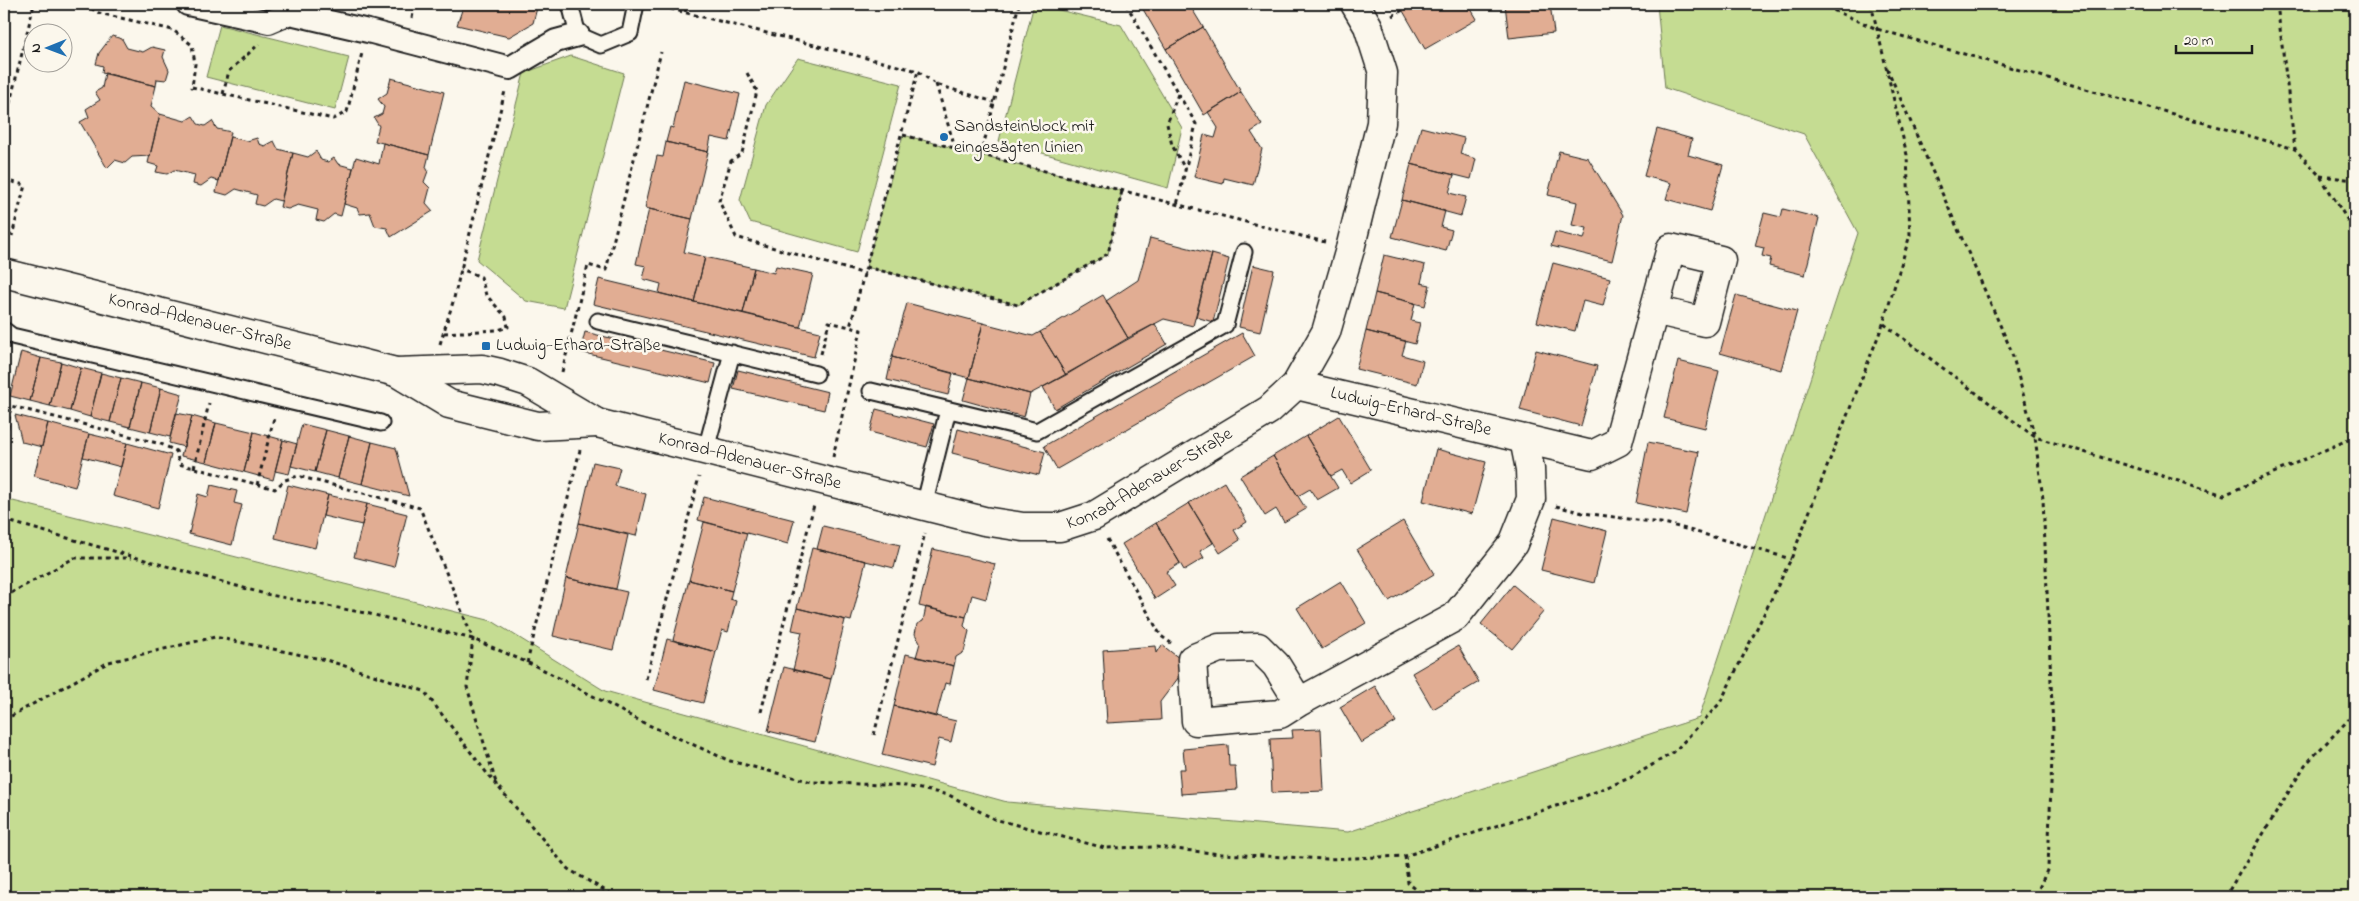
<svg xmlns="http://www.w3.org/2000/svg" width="2359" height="901" font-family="'Indie Flower',sans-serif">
	<rect width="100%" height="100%" fill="#fbf7ec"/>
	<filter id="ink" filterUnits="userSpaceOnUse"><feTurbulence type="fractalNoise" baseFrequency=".02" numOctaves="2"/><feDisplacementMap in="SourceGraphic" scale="10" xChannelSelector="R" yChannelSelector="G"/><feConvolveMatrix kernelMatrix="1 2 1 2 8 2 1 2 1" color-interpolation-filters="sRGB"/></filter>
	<g filter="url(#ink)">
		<path fill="#c5dc92" stroke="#707c57" d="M1034,4L1121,25L1182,128L1168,188L999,141Z
			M1657,4H2355V897H4L5,499L492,621L605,691L1007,802L1348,832L1699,718L1858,233L1804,134L1665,88Z
			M220,25L349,57L335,110L206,77Z
			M571,56L624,73L564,308L526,301L477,260L524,73Z
			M798,58L901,84L857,252L750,222L740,200L766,105Z
			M903,135L1122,191L1108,254L1018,305L866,267Z"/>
		<path fill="#e1ad93" stroke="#1c1c1c" d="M464,4H538L533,23L509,37L457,25Z
			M1140,4H1189L1203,27L1166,49Z
			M1399,4H1468L1477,19L1425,49Z
			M1505,4H1550L1554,33L1509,38Z
			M1203,27L1241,92L1204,115L1166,49Z
			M112,36L122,39L127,48L143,52L152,47L165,50L163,57L169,70L166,80L157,79L156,86L102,73L103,66L96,64L99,53Z
			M105,73L156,86L151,106L160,114L150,156L132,157L125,163L115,160L107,168L80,122L89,117L86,109L100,100L95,92L102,88Z
			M391,78L444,92L429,155L375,141L379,126L374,118L382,114L384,107L378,99L387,93Z
			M684,80L740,94L729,141L711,137L708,152L666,142L670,127L673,128Z
			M1241,92L1262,125L1251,132L1262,149L1253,185L1224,178L1223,184L1194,177L1204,135L1215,138L1218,128L1208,112Z
			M160,114L185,121L193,116L198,124L205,126L212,121L217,129L231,132L219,181L211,179L201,186L193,184L195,175L174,170L167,174L156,172L158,166L148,163Z
			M1421,127L1464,138L1460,154L1476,159L1471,179L1411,164Z
			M1657,129L1692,139L1688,155L1723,165L1710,211L1666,199L1671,183L1644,176Z
			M230,137L247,141L257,138L259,144L265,146L274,141L278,149L293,153L281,201L273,199L263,206L255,204L257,195L236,189L227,195L216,192Z
			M666,142L708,152L692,219L645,208L657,156L663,157Z
			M383,143L429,155L426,167L428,171L424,182L430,188L426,203L433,211L391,237L387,228L375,226L370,213L360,214L357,208L344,204L356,157L379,164Z
			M316,151L321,160L328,162L334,158L338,164L353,168L341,216L334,214L324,222L316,220L318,210L298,205L288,209L280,207L293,153L308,157Z
			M1559,151L1588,158L1623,215L1612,261L1551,246L1555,232L1584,239L1587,228L1572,225L1577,202L1548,195Z
			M1411,164L1454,175L1449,193L1466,197L1461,216L1402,200Z
			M1402,200L1445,211L1441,227L1452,230L1446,251L1392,237Z
			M649,209L692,219L684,252L705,257L694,302L659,293L661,284L643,279L646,266L636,264Z
			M1783,209L1819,218L1805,275L1769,266L1771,258L1762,256L1764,248L1755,246L1764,213L1781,217Z
			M1150,238L1212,254L1193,326L1164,319L1128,338L1106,301L1138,280Z
			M1212,254L1229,259L1213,322L1196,317Z
			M1384,255L1425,265L1421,283L1430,285L1425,306L1375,293Z
			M705,257L754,268L743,313L694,302Z
			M1553,263L1610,278L1603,306L1583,301L1575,331L1537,322Z
			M1253,265L1274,270L1260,332L1239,327Z
			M776,266L813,274L800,327L743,313L754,268L774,273Z
			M599,279L820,332L814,357L593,304Z
			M1375,293L1415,303L1411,321L1420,323L1415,344L1366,331Z
			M1103,295L1128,338L1066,375L1040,332Z
			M1736,295L1797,311L1781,370L1720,353Z
			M907,303L983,323L969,378L892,357Z
			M983,323L1033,336L1040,332L1066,375L1030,394L969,378Z
			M1155,324L1167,344L1055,409L1043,387Z
			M1366,331L1406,341L1402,355L1423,361L1417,384L1356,369Z
			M585,332L715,363L710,383L580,352Z
			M1242,333L1255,356L1057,469L1044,446Z
			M1536,350L1597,366L1581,426L1520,410Z
			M21,352L41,358L30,401L10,396Z
			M892,357L953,373L948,395L887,380Z
			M41,358L61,362L50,406L30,401Z
			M1678,361L1719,371L1705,428L1664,418Z
			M61,362L81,368L70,411L50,406Z
			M81,368L101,373L90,417L70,411Z
			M738,370L828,392L824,410L733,389Z
			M101,373L121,378L110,422L90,417Z
			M121,378L141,383L130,427L110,422Z
			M969,378L1030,394L1024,417L963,400Z
			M141,383L161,388L150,432L130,427Z
			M161,388L182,394L170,437L150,432Z
			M876,409L934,424L927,447L870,432Z
			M176,413L192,416L184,447L169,443Z
			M15,415L48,423L42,447L22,442Z
			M192,416L216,423L206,462L181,456Z
			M1339,416L1371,470L1350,483L1342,470L1331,476L1306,436Z
			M48,423L89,434L75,487L34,476Z
			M216,423L254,432L244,472L206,462Z
			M302,424L326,430L315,472L291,466Z
			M958,429L1045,452L1039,475L952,453Z
			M326,430L349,436L338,478L315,472Z
			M254,432L283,440L273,480L244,472Z
			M89,434L127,443L121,467L83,457Z
			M349,436L372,442L362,484L338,478Z
			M1306,436L1338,488L1317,500L1310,489L1298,496L1273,456Z
			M283,440L297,444L289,474L275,471Z
			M372,442L396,448L409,496L362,484Z
			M1648,442L1699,452L1686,514L1636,503Z
			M127,443L171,455L158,508L113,496Z
			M1436,449L1486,462L1472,514L1423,501Z
			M1273,456L1306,509L1284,522L1276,509L1265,516L1240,476Z
			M593,462L620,468L615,486L646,494L636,536L579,523Z
			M1224,482L1247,522L1234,530L1240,540L1220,553L1189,503Z
			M211,485L237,491L234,503L242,505L232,545L189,534L198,494L208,497Z
			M288,485L328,495L315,548L275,538Z
			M328,495L367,504L362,525L323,516Z
			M704,497L794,520L788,544L698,520Z
			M1189,503L1213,543L1200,551L1204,558L1184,570L1156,523Z
			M367,504L407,514L394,567L354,557Z
			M1554,517L1607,531L1594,583L1541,570Z
			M1403,521L1434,574L1389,601L1357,549Z
			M704,522L747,533L732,591L689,580Z
			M579,523L628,535L616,589L566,578Z
			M1156,523L1180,563L1166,572L1175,586L1155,599L1122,544Z
			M823,526L900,545L894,568L817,549Z
			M812,548L866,561L851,621L797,608Z
			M933,549L995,564L986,599L972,595L966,617L919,606Z
			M566,578L627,592L613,650L553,636Z
			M689,580L732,591L730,599L736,601L728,632L722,630L716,652L673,640Z
			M1341,581L1366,623L1322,649L1297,608Z
			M1513,585L1544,611L1512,649L1481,624Z
			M926,607L966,617L964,626L969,631L964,652L956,657L954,666L916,657L920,643L915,634L917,624L923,621Z
			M797,608L845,620L831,679L793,670L802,632L792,630Z
			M667,639L716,652L703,703L654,690Z
			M1162,645L1188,665L1160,702L1161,720L1107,723L1103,650L1156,646L1157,653Z
			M1458,646L1479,682L1433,709L1412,673Z
			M906,654L954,666L950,684L945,683L936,717L894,706Z
			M784,667L831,679L815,742L768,731Z
			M1375,686L1396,722L1361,743L1340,707Z
			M894,706L956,721L951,742L939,739L932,767L882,755Z
			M1321,729L1324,791L1272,793L1270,739L1293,738L1292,730Z
			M1228,745L1229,766H1235L1237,790L1181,794L1179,769H1185L1183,749Z"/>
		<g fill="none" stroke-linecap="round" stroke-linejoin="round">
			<g stroke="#1c1c1c" stroke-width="19">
				<path id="service" d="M570,4L578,35L601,45L630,33L636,4
					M598,321L816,374
					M4,330L12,336L381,423
					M871,391L1037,431L1225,325L1244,252
					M706,449L732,353
					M924,506L948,410"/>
			</g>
			<g stroke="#1c1c1c" stroke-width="26">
				<path id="pedestrian" d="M188,4L269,22L290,13L368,31L510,68L556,41L578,35"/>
			</g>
			<g stroke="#1c1c1c" stroke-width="31">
				<g id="minor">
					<path id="s1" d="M4,273L396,372L482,369L500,373L528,382L597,423L984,521L1023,527H1060L1094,516L1269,410L1296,385L1326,332L1350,249L1381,123L1383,73L1368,26L1355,4"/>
					<path d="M396,372L449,404L538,426L597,423"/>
					<path id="s2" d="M1296,385L1592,455L1618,442L1671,248L1721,260L1705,322L1654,310"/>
					<path d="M1299,702L1280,714L1196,721L1192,659L1219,648L1258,647L1276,665L1299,702L1455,617L1513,544L1531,499L1530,469L1524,439"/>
				</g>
			</g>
			<path stroke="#1c1c1c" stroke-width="3" stroke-dasharray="4 4" stroke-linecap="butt" d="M84,4L99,13L173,30L192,45L195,64L192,87L333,119L347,112L362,53
				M1126,4L1196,124L1177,205
				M1819,4L1877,29L2295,149
				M2277,4L2295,149L2320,176L2355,232
				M655,5L918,71L935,84L994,102
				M685,12L687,4
				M1392,16L1403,10
				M412,18L415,4
				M1887,68L2011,350L2035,437L2043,499L2053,729L2048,868L2035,897
				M747,73L757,91L742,153L731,161L719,201L736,237L865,274
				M936,84L955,148
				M223,94L229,71L259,44
				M1178,94L1167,124L1172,145L1185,169
				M4,127L34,4
				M903,135L1325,242
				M981,155L1019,4
				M2320,176L2355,180
				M4,180L25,185L12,236
				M866,267L1018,305L1108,254L1122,191
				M1884,324L2035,437L2224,495L2343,442L2355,438
				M444,333L498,330L508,327L506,317L486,295L481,277L461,269
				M440,344L453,302L505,91
				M821,354L829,322L850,327
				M562,372L588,265L606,270L661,52
				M4,452L11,406L161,444L176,451L179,464L275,489L285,480L298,476L420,508L473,639L467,687L497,786
				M833,457L861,330L850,327L918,71
				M194,468L209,403
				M257,485L274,418
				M1556,506L1583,513L1668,524L1791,559
				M4,520L265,594L370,614L473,639L540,668L644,723L730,761L812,782L906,786L949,795L994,819L1105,848L1156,847L1221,854L1327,859L1405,856L1583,797L1632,777L1674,752L1720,703L1791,559L1883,324L1910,235L1907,155L1871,4
				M1107,539L1161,636L1171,643
				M4,597L74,558H131
				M527,663L580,450
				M646,679L699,477
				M761,712L814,505
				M4,720L109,662L215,637L326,660L424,691L489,776L568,869L616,897
				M874,735L925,533
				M1405,856L1408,883L1426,897
				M2225,897L2305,765L2355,713"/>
			<use href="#service" stroke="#fbf7ec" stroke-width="15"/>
			<use href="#pedestrian" stroke="#fbf7ec" stroke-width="22"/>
			<use href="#minor" stroke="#fbf7ec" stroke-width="28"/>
		</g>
	</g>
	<g fill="#1f6fb2" stroke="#fbf7ec" stroke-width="2">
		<circle cx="944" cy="137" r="5"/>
		<rect x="481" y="341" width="10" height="10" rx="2.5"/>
	</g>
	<g text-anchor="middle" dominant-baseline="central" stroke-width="5" stroke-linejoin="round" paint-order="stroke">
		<g font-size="18" fill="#1c1c1c" stroke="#fbf7ec" text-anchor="start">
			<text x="954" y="127">Sandsteinblock mit<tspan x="954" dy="21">eingesägten Linien</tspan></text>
			<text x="496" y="346">Ludwig-Erhard-Straße</text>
		</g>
		<g font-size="18" fill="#1c1c1c" stroke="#fbf7ec">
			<text stroke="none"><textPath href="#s1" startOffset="202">Konrad-Adenauer-Straße</textPath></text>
			<text stroke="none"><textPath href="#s2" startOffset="118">Ludwig-Erhard-Straße</textPath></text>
			<text stroke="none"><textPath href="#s1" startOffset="776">Konrad-Adenauer-Straße</textPath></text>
			<text stroke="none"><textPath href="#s1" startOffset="1196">Konrad-Adenauer-Straße</textPath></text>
		</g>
	</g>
	<rect width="2359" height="901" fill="none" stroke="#fbf7ec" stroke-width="20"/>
	<rect x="10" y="10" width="2339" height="881" fill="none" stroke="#1c1c1c" stroke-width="2" filter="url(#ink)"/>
	<g transform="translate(48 48) rotate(269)"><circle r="24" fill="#fbf7ec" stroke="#a29f99"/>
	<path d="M0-4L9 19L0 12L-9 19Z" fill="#1f6fb2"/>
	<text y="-8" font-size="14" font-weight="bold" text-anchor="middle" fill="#1c1c1c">N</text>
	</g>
	<path d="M2176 45v8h76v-8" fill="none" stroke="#1c1c1c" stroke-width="2.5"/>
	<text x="2184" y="45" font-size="15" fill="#1c1c1c" stroke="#fbf7ec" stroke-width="4" paint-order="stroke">20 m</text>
</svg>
